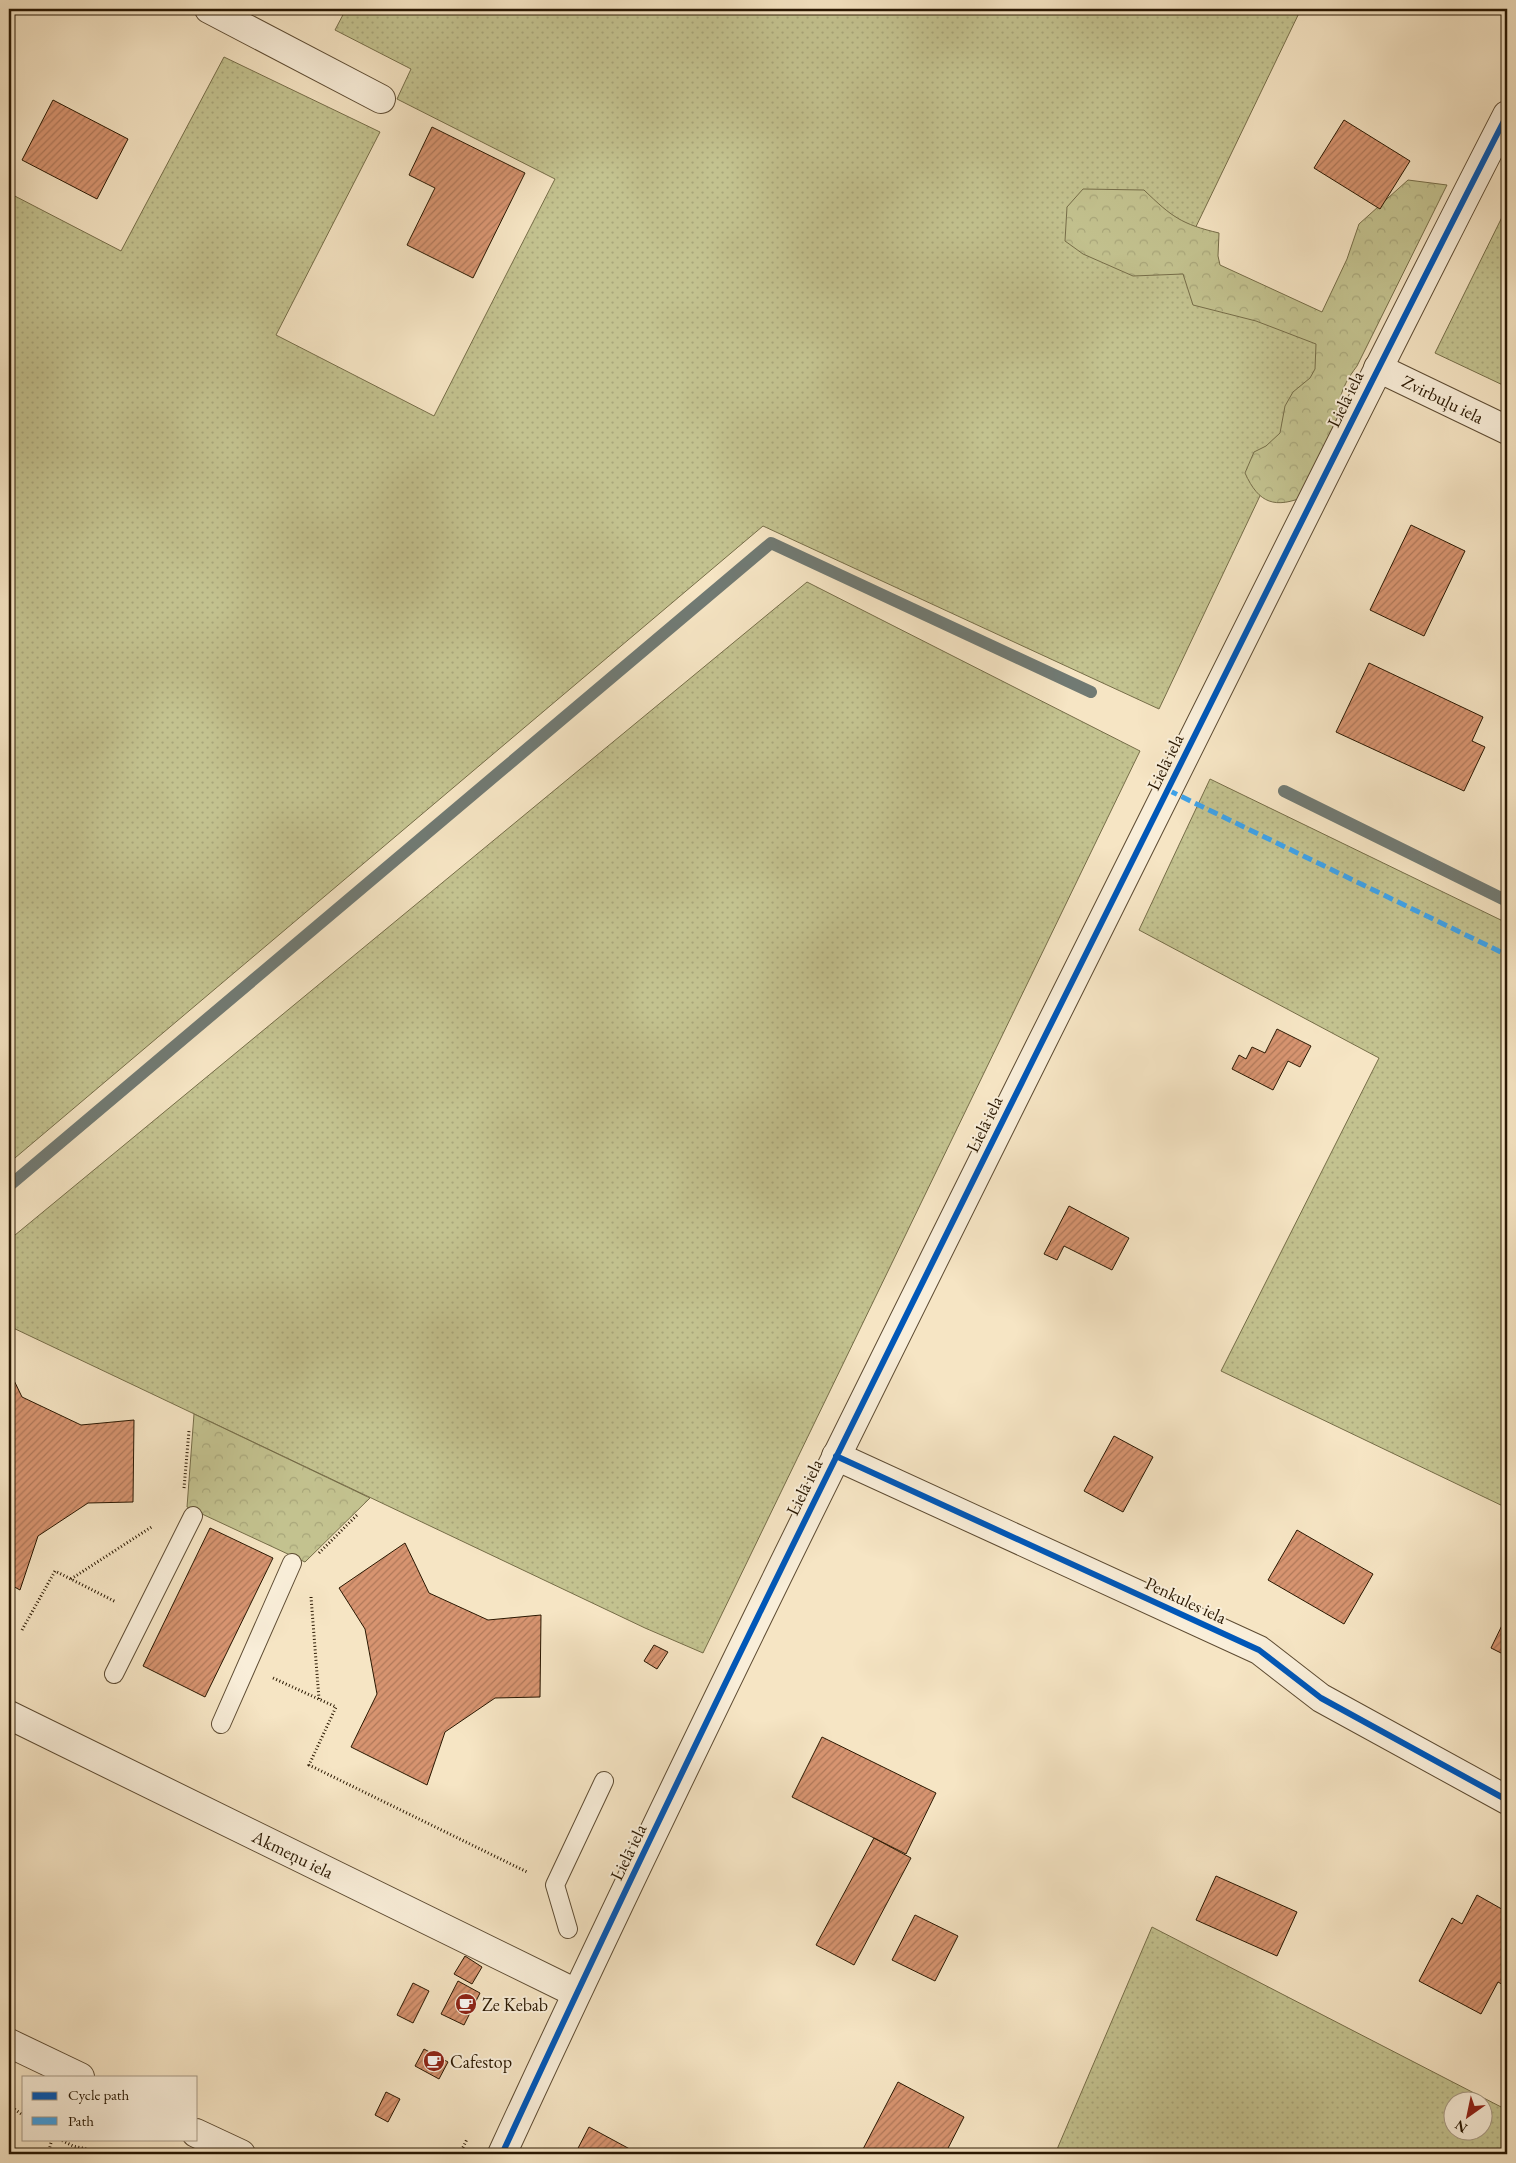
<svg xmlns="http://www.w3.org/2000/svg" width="1516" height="2163" font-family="'EB Garamond',serif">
	<defs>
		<pattern id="grass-dots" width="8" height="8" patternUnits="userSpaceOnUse" patternTransform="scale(1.25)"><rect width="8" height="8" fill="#c3c28f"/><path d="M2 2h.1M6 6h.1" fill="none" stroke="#a8a67a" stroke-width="1.8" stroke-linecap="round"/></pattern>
		<pattern id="forest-crowns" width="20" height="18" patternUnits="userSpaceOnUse" patternTransform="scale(1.25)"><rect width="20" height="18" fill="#c3c28f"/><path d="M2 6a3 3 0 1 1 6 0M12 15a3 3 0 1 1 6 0" fill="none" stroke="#a8a67a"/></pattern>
		<pattern id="building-hatch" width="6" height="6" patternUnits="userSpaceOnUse" patternTransform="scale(1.25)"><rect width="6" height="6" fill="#d79470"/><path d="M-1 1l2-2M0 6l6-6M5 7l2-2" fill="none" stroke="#af785a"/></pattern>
	</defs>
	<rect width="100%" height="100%" fill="#f6e5c4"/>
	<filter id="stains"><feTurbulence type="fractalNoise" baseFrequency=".004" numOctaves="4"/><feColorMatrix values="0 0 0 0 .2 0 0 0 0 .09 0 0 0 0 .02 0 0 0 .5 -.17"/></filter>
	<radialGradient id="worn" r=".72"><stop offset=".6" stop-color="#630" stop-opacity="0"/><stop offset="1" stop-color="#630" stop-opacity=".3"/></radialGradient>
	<path fill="url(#grass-dots)" stroke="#766d48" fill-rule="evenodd" d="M346,9H1301L1177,266L1331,346L1159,709L763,526L9,1163V193L121,251L224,57L380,132L276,335L434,416L555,179L397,99L411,69L335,30Z
		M1507,207V387L1435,353Z
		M807,582L1140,751L703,1653L645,1628L9,1326V1240Z
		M1210,779L1507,923V1508L1221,1371L1379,1058L1139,930Z
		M1152,1927L1507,2110V2154H1055ZM1484,2100V2130H1454V2100Z"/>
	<path fill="url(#forest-crowns)" stroke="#766d48" d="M1408,180L1447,185L1357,366C1339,390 1337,403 1339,433L1318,458L1306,496C1275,509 1259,504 1245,473L1254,452L1266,446L1280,433L1285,406L1293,392L1310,378L1315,369L1316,344L1256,321L1193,305L1183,274L1133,276L1083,254L1065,241L1067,207L1083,189L1144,190C1172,217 1181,224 1219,233L1218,256L1220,265L1322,312L1347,259L1359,224Z
		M194,1414L370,1498L305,1562L187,1507Z"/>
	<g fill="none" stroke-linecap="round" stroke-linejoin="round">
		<path stroke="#717a73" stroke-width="12" d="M1284,791L1507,901
			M9,1186L771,543L1091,692"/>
	</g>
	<path fill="url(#building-hatch)" stroke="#2a1802" d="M53,100L128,139L97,199L22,160Z
		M1344,120L1410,161L1380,209L1314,168Z
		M432,127L525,173L473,278L407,245L435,188L409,175Z
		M1411,525L1465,551L1424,636L1370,610Z
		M1369,663L1483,717L1472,741L1485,747L1464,791L1336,732Z
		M1277,1029L1311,1046L1300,1067L1288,1061L1273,1090L1232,1069L1239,1055L1246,1059L1252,1047L1265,1053Z
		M1069,1206L1129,1238L1112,1270L1064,1246L1057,1260L1044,1254Z
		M9,1370L22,1397L81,1425L134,1420L133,1502L88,1503L38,1536L20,1590L9,1584Z
		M1114,1436L1153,1457L1123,1512L1084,1491Z
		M210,1528L273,1558L205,1697L143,1666Z
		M1297,1530L1373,1574L1344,1624L1268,1580Z
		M405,1543L429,1593L488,1620L541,1615L540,1697L495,1698L445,1732L427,1785L351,1747L377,1694L365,1629L339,1588Z
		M1507,1615V1656L1491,1648Z
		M654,1645L668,1652L657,1669L644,1661Z
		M822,1737L936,1793L906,1854L792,1797Z
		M874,1838L911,1858L854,1965L816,1945Z
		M1216,1876L1297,1912L1277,1956L1196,1920Z
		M1477,1895L1507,1912V1987L1498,1982L1481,2014L1419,1981L1452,1918L1462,1924Z
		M915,1915L958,1936L935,1981L892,1960Z
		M465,1956L482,1967L472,1984L454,1974Z
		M458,1981L480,1993L464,2025L441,2014Z
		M413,1983L429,1991L413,2023L397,2015Z
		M424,2049L448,2062L439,2079L415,2066Z
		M898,2082L964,2117L945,2154H869L862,2151Z
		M386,2092L400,2099L388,2122L375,2115Z
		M589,2127L639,2154H575Z"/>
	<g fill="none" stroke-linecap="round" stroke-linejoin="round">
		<g stroke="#5d4b32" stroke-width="20">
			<path id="service" d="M114,1674L193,1516
				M221,1724L292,1563
				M568,1929L555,1885L604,1781"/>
		</g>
		<g stroke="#5d4b32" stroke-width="30">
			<path id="minor" d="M209,9L381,99
				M1378,368L1507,430
				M836,1456L1259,1650L1321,1698L1507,1800
				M9,1715L576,1993
				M9,2043L80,2077
				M196,2133L241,2154"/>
		</g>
		<g stroke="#5d4b32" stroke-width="30">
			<path id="tertiary" d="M502,2154C674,1781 858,1412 1041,1044C1196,734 1349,423 1507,115"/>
		</g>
		<path stroke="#2a1802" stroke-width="3" stroke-dasharray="1 2.5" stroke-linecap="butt" d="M184,1488L189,1431
			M319,1553L358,1514
			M71,1579L153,1526
			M311,1597L319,1699
			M22,1630L55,1571L116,1602
			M273,1678L336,1707L309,1765L527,1872
			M9,2105L24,2116
			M59,2139L73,2146L110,2154
			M48,2154L52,2139
			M460,2154L467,2139"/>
		<use href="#service" stroke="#f9eed9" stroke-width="18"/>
		<use href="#minor" stroke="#f9eed9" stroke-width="28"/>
		<use href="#tertiary" stroke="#f9eed9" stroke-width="28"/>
		<path stroke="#3ea2e9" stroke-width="5" stroke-dasharray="10 5" stroke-linecap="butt" d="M1168,790L1507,955"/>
		<g stroke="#f9eed9" stroke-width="9">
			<path id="cycleway" d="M836,1456L1259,1650L1321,1698L1507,1800
				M502,2154C674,1781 858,1412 1041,1044C1196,734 1349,423 1507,115"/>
		</g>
		<use href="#cycleway" stroke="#0057b8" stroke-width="6"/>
	</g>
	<defs>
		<g id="cafe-disc" transform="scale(1.125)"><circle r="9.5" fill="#8f2418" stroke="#f9eed9"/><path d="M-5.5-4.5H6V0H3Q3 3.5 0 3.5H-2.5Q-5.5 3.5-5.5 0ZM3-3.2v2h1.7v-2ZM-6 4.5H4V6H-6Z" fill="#fff"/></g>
	</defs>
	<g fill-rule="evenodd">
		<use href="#cafe-disc" x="466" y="2004"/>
		<use href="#cafe-disc" x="434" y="2061"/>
	</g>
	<g text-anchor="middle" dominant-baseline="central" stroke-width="4" stroke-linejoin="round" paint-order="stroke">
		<g font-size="18" fill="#2a1802" stroke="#f9eed9">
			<text transform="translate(1345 399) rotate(-64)">Lielā iela</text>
			<text transform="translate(1443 399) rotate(26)">Zvirbuļu iela</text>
			<text transform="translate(1165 762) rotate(-64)">Lielā iela</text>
			<text transform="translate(984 1124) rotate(-64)">Lielā iela</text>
			<text transform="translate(804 1487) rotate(-64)">Lielā iela</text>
			<text transform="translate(1186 1600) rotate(25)">Penkules iela</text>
			<text transform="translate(628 1852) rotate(-64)">Lielā iela</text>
			<text transform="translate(293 1854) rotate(26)">Akmeņu iela</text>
		</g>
		<g font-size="18" fill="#2a1802" stroke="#f9eed9" text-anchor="start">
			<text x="482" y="2004">Ze Kebab</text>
			<text x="450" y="2061">Cafestop</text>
		</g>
	</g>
	<rect width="1516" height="2163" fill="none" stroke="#f6e5c4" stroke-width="30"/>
	<rect x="10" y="10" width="1496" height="2143" fill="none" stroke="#2a1802" stroke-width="2.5"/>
	<rect x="15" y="15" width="1486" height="2133" fill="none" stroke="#2a1802"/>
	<rect x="22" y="2076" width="175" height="65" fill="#f9eed9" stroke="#a69883"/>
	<rect x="32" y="2092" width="25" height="8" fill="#0057b8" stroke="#a69883"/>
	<text x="68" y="2100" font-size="15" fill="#2a1802">Cycle path</text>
	<rect x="32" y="2117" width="25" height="8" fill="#3ea2e9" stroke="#a69883"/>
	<text x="68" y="2126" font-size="15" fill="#2a1802">Path</text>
	<g transform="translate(1468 2116) rotate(213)"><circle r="24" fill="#f9eed9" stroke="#a69883"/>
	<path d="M0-4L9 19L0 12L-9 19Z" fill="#8f2418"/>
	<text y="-8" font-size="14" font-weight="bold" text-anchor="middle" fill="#2a1802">N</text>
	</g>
	<rect width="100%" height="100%" filter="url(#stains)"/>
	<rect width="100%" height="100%" fill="url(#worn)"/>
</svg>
